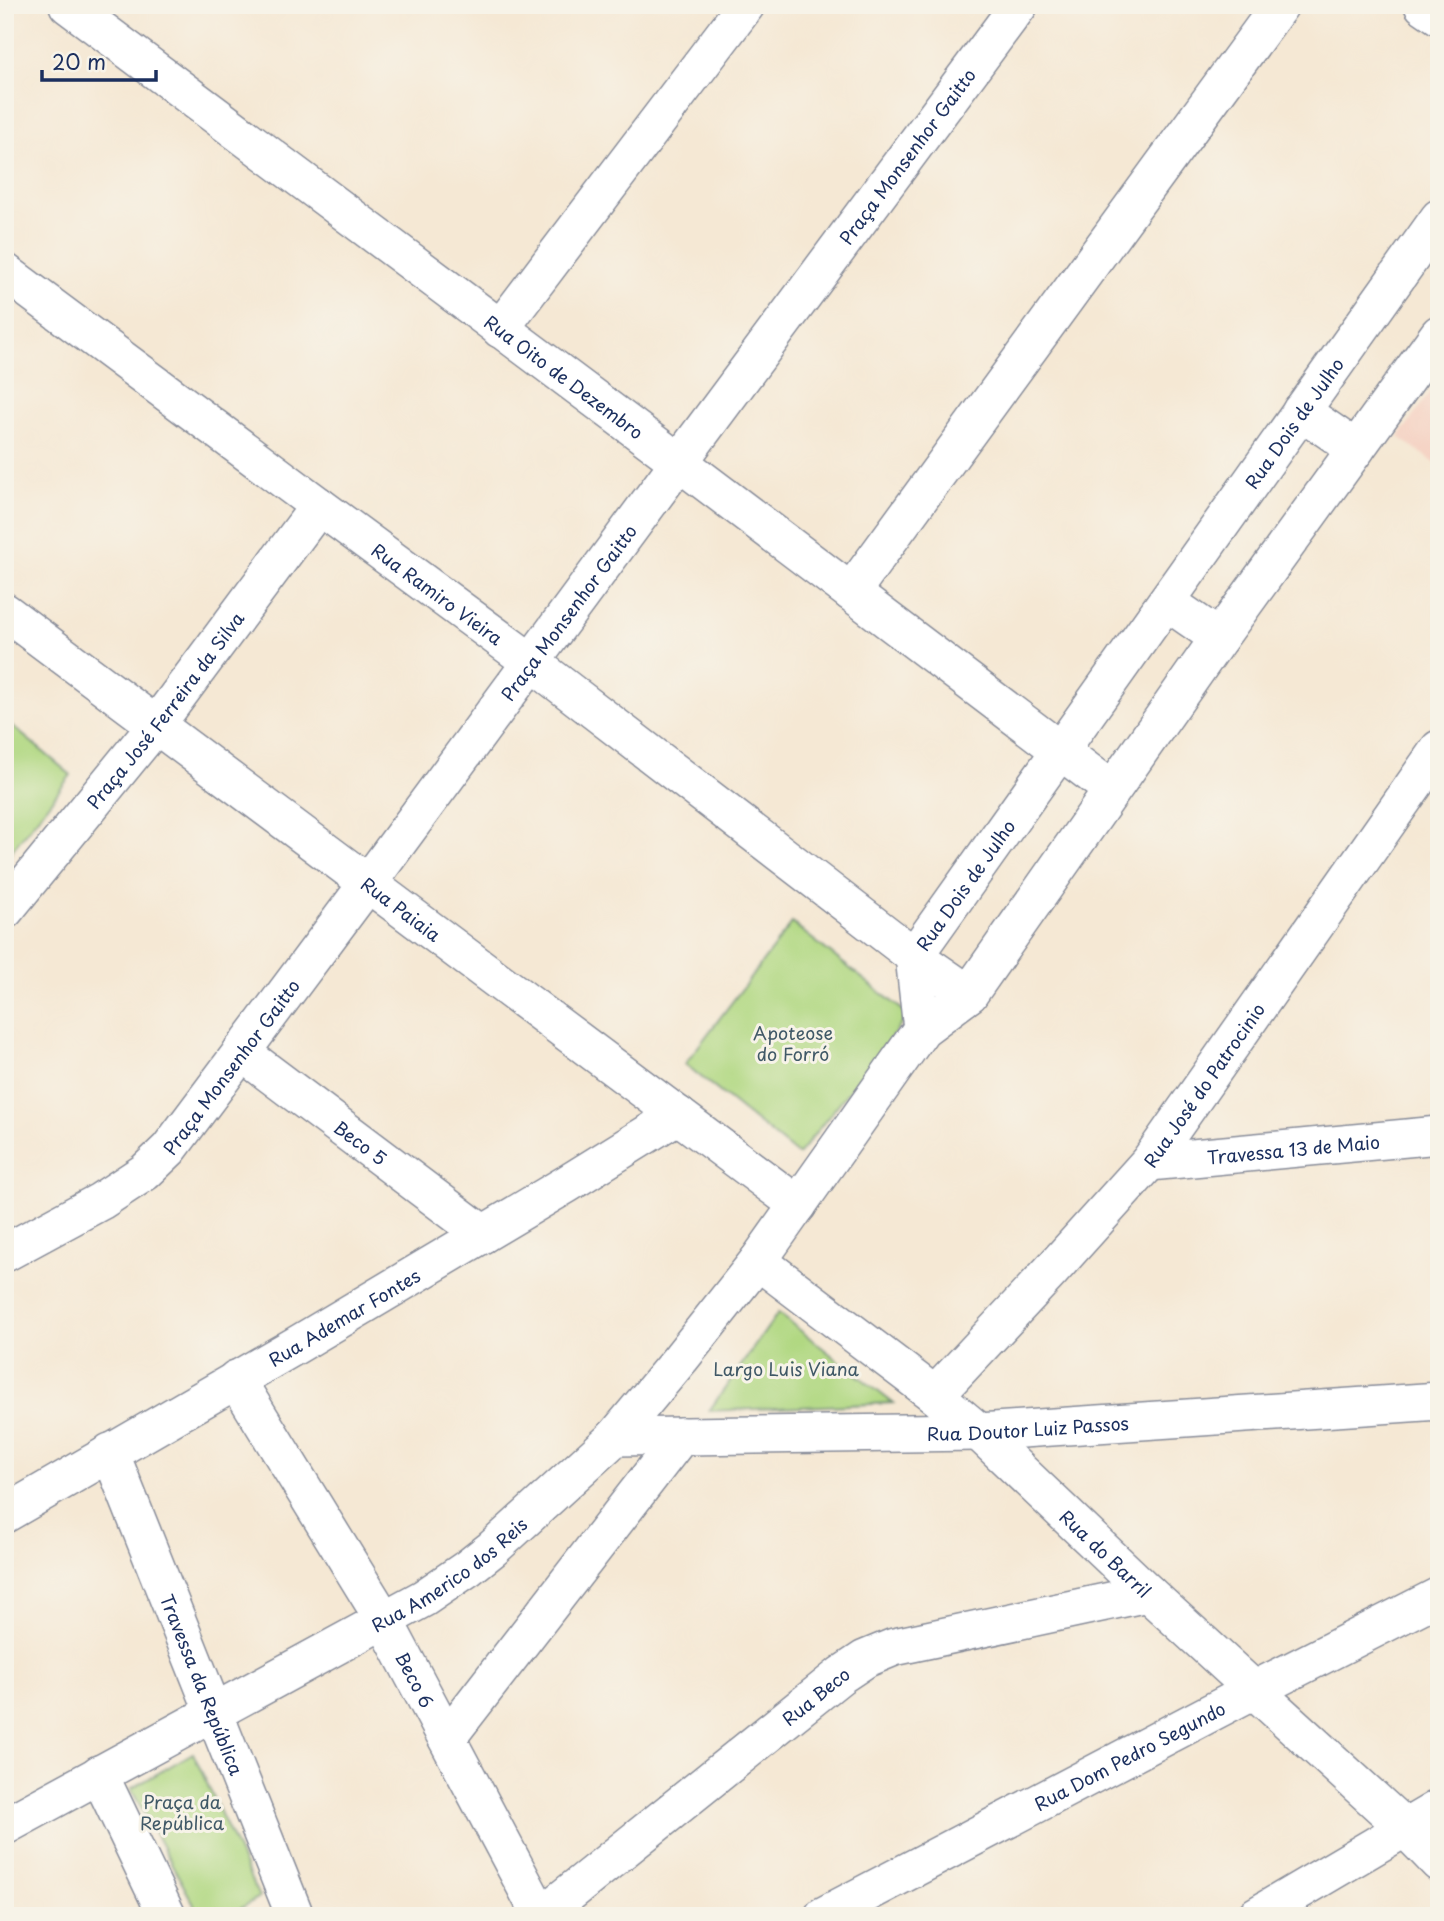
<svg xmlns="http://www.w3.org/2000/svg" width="1444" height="1921" font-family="'Playpen Sans',sans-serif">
	<rect width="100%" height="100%" fill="#f7f3e8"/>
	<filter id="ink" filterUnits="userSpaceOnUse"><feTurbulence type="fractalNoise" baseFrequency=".0143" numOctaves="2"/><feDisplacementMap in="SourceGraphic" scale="14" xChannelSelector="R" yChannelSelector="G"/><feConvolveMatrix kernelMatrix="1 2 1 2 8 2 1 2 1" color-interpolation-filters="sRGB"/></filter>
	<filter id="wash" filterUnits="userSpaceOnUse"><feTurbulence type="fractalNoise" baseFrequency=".00686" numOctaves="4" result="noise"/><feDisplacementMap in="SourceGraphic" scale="28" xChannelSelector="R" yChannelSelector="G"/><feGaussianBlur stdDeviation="1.57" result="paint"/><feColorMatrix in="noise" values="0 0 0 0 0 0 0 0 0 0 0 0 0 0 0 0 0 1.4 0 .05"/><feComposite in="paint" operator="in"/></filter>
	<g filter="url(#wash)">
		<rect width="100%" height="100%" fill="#f5e8d4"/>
		<path fill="#f5d2c3" d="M1437,382L1439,383V466L1399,437Z"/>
		<path fill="#b1d882" stroke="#668470" stroke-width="2" d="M5,720L71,775L5,859Z
			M792,923L909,1015L798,1155L685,1064Z
			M778,1313L893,1403L709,1411Z
			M193,1753L259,1897L228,1916H200L131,1789Z"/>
	</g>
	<g filter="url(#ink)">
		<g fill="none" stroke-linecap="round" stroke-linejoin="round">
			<g stroke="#888c99" stroke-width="40">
				<g id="street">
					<path id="s1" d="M68,5L679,462L1111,789"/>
					<path d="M1423,5L1439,16"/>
					<path id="s2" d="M5,272L319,506L531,662L914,956L969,994"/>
					<path d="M500,329L746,5"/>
					<path d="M1301,411L1356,449"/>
					<path d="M851,592L1280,5"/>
					<path d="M1167,602L1219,638"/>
					<path id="s3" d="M5,612L798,1205"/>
					<path id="s4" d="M5,910L156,725L319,506"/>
					<path id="s5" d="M922,1029L914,956L1439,218"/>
					<path id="s6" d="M241,1052L483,1234"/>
					<path id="s7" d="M1149,1162L1439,1135"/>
					<path id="s8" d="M5,1253L101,1201L145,1172L169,1149L368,883L679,462L1019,5"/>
					<path id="s9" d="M758,1261L935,1395L979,1432L1148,1593L1404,1827L1439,1863"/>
					<path id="s10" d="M236,1379L384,1620L541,1916"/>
					<path id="s11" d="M935,1395L1050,1272L1149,1162L1439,749"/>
					<path id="s12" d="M615,1437L979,1432L1439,1401"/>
					<path id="s13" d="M110,1452L295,1916"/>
					<path id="s14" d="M5,1514L295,1346L567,1184L678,1115"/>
					<path d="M447,1738L681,1436"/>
					<path d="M99,1774L167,1916"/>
					<path id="s15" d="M5,1826L424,1598L468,1568L492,1549L615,1437L681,1358L758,1261L922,1029L969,994L1219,638L1439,334"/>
					<path id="s16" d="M541,1916L841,1675L865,1659L894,1647L1148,1593"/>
					<path id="s17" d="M823,1916L1254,1690L1439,1596"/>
					<path d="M1256,1916L1439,1808"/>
				</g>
			</g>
			<use href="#street" stroke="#fff" stroke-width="37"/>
		</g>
	</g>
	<g text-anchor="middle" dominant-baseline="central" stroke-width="6" stroke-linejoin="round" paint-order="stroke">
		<g font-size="18" fill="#1b2f5e" stroke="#f7f3e8">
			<text stroke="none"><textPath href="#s8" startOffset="1432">Praça Monsenhor Gaitto</textPath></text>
			<text stroke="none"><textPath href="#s1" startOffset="620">Rua Oito de Dezembro</textPath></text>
			<text stroke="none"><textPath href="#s5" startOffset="728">Rua Dois de Julho</textPath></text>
			<text stroke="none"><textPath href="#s2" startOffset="539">Rua Ramiro Vieira</textPath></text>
			<text stroke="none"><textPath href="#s8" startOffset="864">Praça Monsenhor Gaitto</textPath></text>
			<text stroke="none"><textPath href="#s4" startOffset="256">Praça José Ferreira da Silva</textPath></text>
			<text stroke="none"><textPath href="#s5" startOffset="161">Rua Dois de Julho</textPath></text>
			<text stroke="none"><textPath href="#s3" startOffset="495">Rua Paiaia</textPath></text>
			<text stroke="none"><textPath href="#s8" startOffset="298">Praça Monsenhor Gaitto</textPath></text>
			<text stroke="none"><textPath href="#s11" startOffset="411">Rua José do Patrocinio</textPath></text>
			<text stroke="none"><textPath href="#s6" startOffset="150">Beco 5</textPath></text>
			<text stroke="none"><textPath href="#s7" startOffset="145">Travessa 13 de Maio</textPath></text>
			<text stroke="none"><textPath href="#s14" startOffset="392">Rua Ademar Fontes</textPath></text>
			<text stroke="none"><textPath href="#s12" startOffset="413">Rua Doutor Luiz Passos</textPath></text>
			<text stroke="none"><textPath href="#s9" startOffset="455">Rua do Barril</textPath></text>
			<text stroke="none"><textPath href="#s15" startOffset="511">Rua Americo dos Reis</textPath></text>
			<text stroke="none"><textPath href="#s10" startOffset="350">Beco 6</textPath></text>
			<text stroke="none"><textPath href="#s13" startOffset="250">Travessa da República</textPath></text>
			<text stroke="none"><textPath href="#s16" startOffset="352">Rua Beco</textPath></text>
			<text stroke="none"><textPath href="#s17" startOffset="346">Rua Dom Pedro Segundo</textPath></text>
		</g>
		<g font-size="18" fill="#405967" stroke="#f7f3e8">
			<text x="793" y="1032">Apoteose<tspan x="793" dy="21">do Forró</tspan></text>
			<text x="786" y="1368">Largo Luis Viana</text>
			<text x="182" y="1801">Praça da<tspan x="182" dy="21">República</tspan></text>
		</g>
	</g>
	<rect width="1444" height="1921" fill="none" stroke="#f7f3e8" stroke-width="28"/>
	<path d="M42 70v10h114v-10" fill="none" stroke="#1b2f5e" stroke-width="3.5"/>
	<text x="52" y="70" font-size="21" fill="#1b2f5e" stroke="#f7f3e8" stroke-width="5" paint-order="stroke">20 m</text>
</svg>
